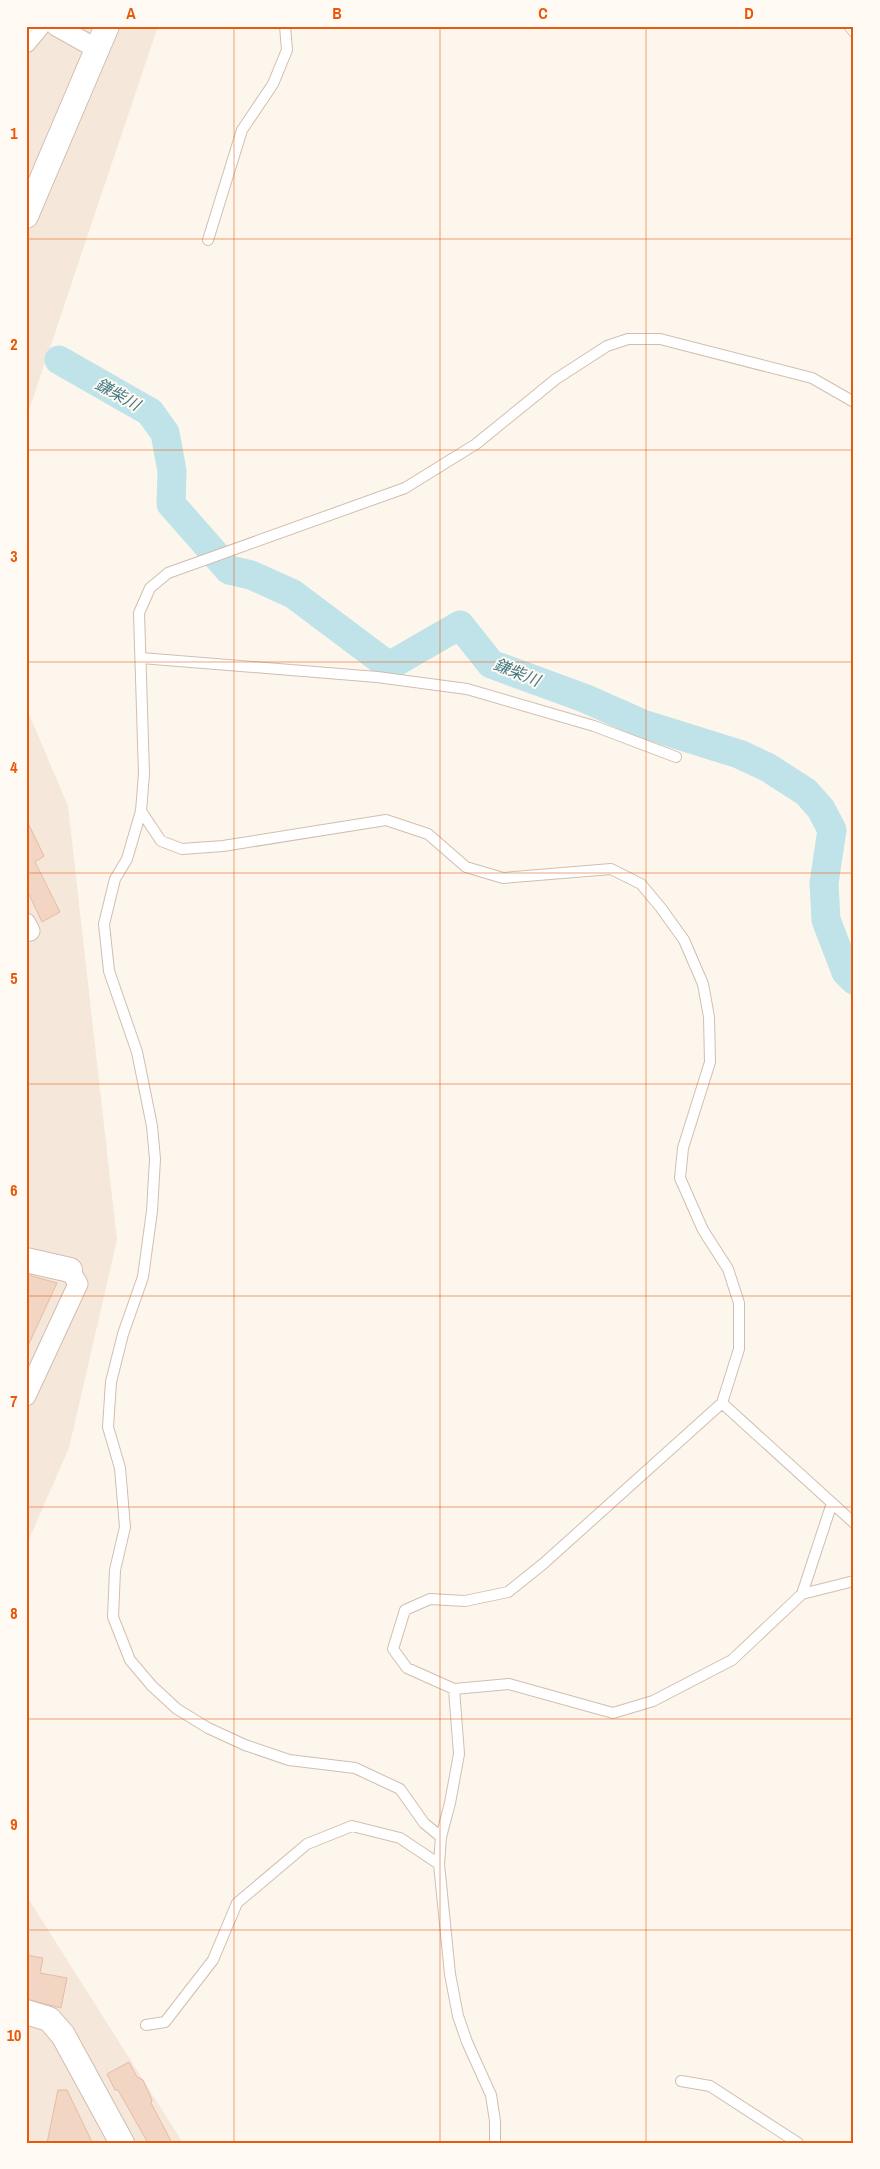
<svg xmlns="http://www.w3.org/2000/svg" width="880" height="2169" font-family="'Archivo Narrow','Noto Sans JP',sans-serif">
	<rect width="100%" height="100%" fill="#fdf6ec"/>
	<path fill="#f5e8da" d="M26,26H158L26,419Z
		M26,707L68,806L117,1240L69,1448L26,1546Z
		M26,1895L183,2143H26Z"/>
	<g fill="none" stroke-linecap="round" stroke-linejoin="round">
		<path stroke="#bfe3e8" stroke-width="29" d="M59,360L150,412L165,433L172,471L171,504L229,570L251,575L293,594L389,666L460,625L491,664L584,698L643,724L739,754L767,767L806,792L821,809L832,830L824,883L826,920L846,972L854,980"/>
	</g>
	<path fill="#f3d5c3" stroke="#e6bba3" d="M26,819L44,856L35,862L60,912L42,922L26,888Z
		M28,1275L57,1283L26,1350V1278Z
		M26,1955L43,1958L40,1973L67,1978L61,2008L26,1999Z
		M129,2062L137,2077L143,2080L152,2100L151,2103L172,2143H148L118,2090H115L107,2074Z
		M58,2090H67L92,2142L47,2143Z"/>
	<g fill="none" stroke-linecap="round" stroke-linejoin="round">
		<g stroke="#d1beb0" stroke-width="12">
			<path id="service" d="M849,26L854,32
				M208,240L242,130L273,84L287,50L285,26
				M141,658L377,677L467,689L594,726L676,757
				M141,811L161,841L182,849L223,846L386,820L428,834L466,867L503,878L611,869L641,884L661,908L684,940L703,984L709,1017L710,1062L683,1148L680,1178L703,1230L728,1269L739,1303V1349L722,1403L543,1564L508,1592L465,1601L430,1599L405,1610L393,1649L407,1668L454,1689L509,1684L613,1713L653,1701L732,1660L802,1594L854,1581
				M722,1403L854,1523
				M802,1594L832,1503
				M454,1689L459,1754L450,1803L441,1837L439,1864L450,1974L458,2016L467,2042L491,2095L495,2121V2143
				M441,1837L424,1823L400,1789L355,1768L289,1760L245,1745L208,1728L177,1709L152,1686L130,1660L113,1617L115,1570L125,1527L120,1468L108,1427L111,1382L123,1334L143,1277L152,1211L155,1159L152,1126L137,1052L109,971L104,924L115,879L127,859L141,811L144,774L139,613L150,588L168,573L405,488L476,444L556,379L607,346L628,339H660L812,378L854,402
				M146,2025L165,2022L213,1960L237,1903L307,1844L352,1826L400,1838L439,1864
				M681,2081L710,2086L798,2143"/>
		</g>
		<g stroke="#d1beb0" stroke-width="21">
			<path id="minor" d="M56,26L97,49
				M26,43L40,26
				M26,923L30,931L26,932
				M26,1396L78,1284L70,1270"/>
		</g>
		<g stroke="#d1beb0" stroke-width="26">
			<path id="tertiary" d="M26,216L107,26
				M26,1260L70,1270
				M26,2012L49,2019L63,2035L122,2143"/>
		</g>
		<use href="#service" stroke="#fff" stroke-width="10"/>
		<use href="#minor" stroke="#fff" stroke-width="19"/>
		<use href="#tertiary" stroke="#fff" stroke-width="24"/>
	</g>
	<path fill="none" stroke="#e8590c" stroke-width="1" stroke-opacity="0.55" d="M234,26V2143M440,26V2143M646,26V2143M26,239H854M26,450H854M26,662H854M26,873H854M26,1084H854M26,1296H854M26,1507H854M26,1719H854M26,1930H854"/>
	<g text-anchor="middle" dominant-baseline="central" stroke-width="4" stroke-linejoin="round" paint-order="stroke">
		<g font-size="16" font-style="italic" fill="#437c86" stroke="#fffaf3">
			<text transform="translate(118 394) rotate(29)">鎌柴川</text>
			<text transform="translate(517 672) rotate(22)">鎌柴川</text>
		</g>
	</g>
	<rect width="880" height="2169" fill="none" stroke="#fffaf3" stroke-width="55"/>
	<rect x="28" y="28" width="824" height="2114" fill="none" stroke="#e8590c" stroke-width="2"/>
	<g font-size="16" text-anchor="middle" font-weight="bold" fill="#e8590c">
		<text x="131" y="19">A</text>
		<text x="337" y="19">B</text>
		<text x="543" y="19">C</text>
		<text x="749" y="19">D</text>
		<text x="14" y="139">1</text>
		<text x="14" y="350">2</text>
		<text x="14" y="562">3</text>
		<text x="14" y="773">4</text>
		<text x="14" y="984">5</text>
		<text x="14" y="1196">6</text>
		<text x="14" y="1407">7</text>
		<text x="14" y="1619">8</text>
		<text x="14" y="1830">9</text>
		<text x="14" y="2041">10</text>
	</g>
</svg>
